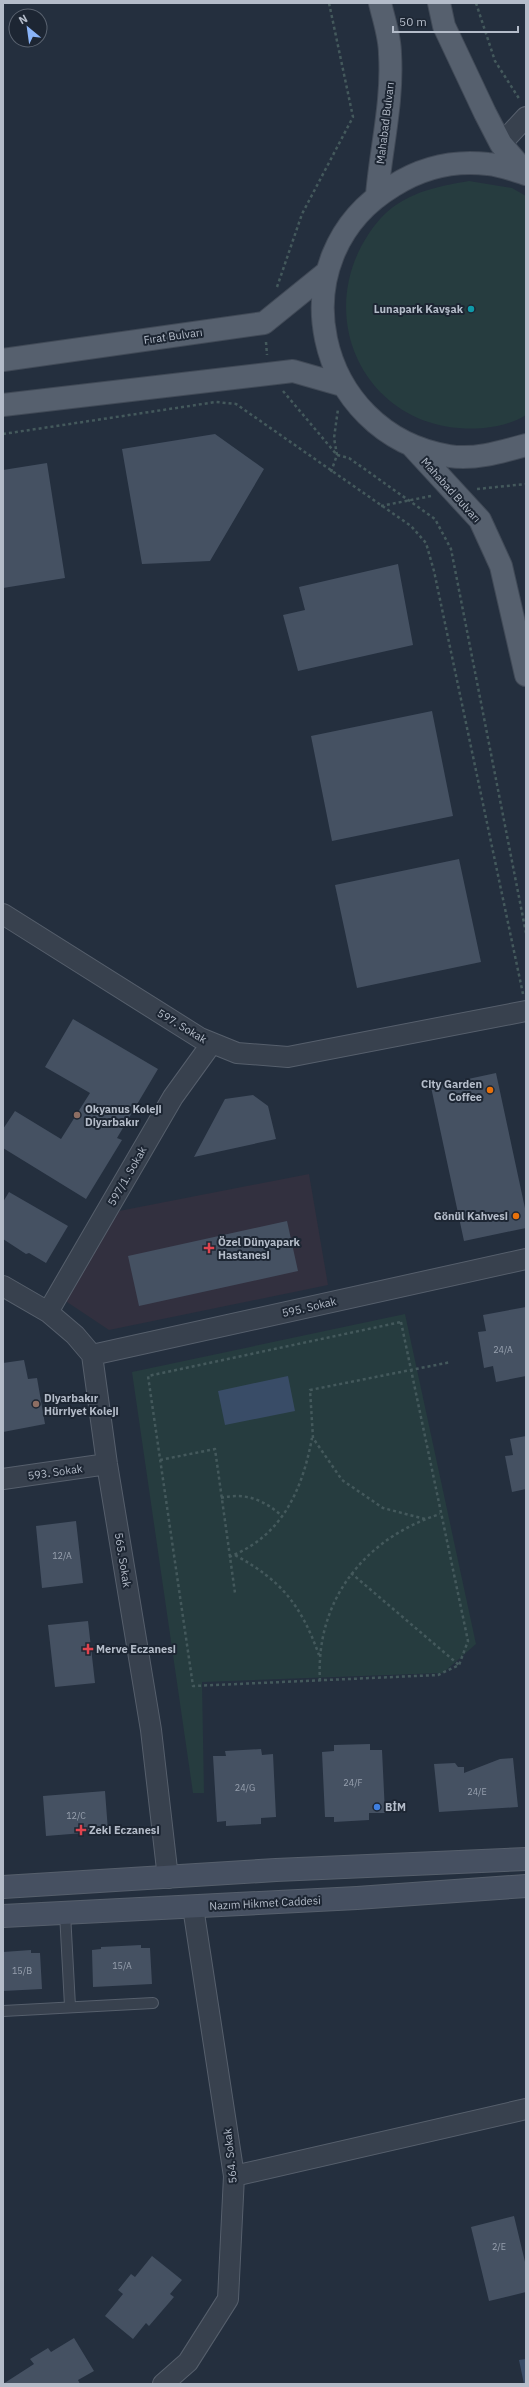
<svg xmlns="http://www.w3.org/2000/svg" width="529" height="2387" font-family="'IBM Plex Sans',sans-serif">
	<rect width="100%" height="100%" fill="#242f3e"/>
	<path fill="#32303f" d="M309,1174L328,1285L109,1330L64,1300L119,1211Z"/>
	<path fill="#263c3f" d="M469,181L512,188L526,196V415C507,427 481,430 459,428C371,421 322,332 358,253C366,236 378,218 393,207C417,190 441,186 469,181Z
		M405,1314L476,1644L443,1673L202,1682L204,1793H193L132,1372Z"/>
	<path fill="#394c67" d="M288,1376L295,1411L225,1425L218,1391Z
		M526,2359V2384H524L519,2360Z"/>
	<path fill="#455162" d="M215,434L264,469L210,561L142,564L122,449Z
		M47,463L65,578L3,588V470Z
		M398,564L413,645L298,671L283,615L305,610L299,587Z
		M432,711L453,816L332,841L311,736Z
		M459,859L481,962L357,988L335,885Z
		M73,1019L158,1069L117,1138L122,1140L86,1199L3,1148V1129L15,1111L61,1139L90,1093L45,1067Z
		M496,1073L526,1213V1228L464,1241L431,1087Z
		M253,1095L268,1106L276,1139L194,1157L225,1099Z
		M9,1192L68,1226L46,1263L29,1253L26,1254L3,1239V1202Z
		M287,1221L298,1271L139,1306L128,1256Z
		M526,1307V1376L496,1382L493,1366L484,1368L478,1332L486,1331L483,1315Z
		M24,1360L28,1379L37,1378L45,1424L3,1432V1363Z
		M526,1436V1489L512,1492L505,1456L513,1455L510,1439Z
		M76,1521L83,1583L42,1588L36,1526Z
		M88,1621L95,1683L55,1687L48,1625Z
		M370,1744V1750H382L385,1813H369V1820L334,1822V1817H325L322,1752L334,1751V1745Z
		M261,1749L262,1755L273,1754L276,1817L261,1818V1824L226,1826V1821L217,1822L213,1756H226L225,1751Z
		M513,1758L518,1807L439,1812L434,1764L455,1763L458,1767H464V1773L500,1759Z
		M105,1791L108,1831L46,1836L43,1796Z
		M141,1945V1948H150L152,1984L93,1987L92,1950L101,1949V1947Z
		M31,1950V1953H40L42,1989L3,1991V1952Z
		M514,2216L526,2266V2292L489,2301L471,2227Z
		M152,2256L182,2280L170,2294L174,2297L149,2326L146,2323L133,2339L105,2316L123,2294L118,2290L131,2274L135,2277Z
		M74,2338L94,2371L78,2380L80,2384H3L34,2364L30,2359L48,2348L51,2352Z"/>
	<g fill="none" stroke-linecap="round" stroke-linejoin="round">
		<g stroke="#565f6c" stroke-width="12">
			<path id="service" d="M65,1913L70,2006
				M3,2011L153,2003"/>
		</g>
		<g stroke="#565f6c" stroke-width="22">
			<path id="minor" d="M501,144L526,117
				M3,914L200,1038L237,1053L288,1057L526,1011
				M3,1286L48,1312L75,1335L92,1355L107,1464L151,1730L168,1878
				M48,1312L173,1097L212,1043
				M92,1355L526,1259
				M3,1479L107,1464
				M234,2176L526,2109
				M163,2384L188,2362L228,2299L234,2176L193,1907"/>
		</g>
		<g stroke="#565f6c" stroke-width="24">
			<path id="secondary" d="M3,1887L276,1870L526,1859
				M3,1916L357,1898L526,1886"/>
		</g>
		<g stroke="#414a57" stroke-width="24">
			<path id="primary" d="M439,3L444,26L485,113L501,144L526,173
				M526,174C514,170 500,165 488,164C454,160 421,168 393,186C275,257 314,434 449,456C475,460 501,452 526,445
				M377,195C381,148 393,102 390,54C390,37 384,20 380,3
				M3,360L264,323L327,272
				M3,405L293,371L342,385
				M411,445L480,520L501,566L526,675"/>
		</g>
		<path stroke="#44595c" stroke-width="2.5" stroke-dasharray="3 3" stroke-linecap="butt" d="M476,3L495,61L520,100
			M277,287L302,214L353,117L329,3
			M266,342L267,355
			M283,391L337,455L349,458L435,519L451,549L526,933
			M3,434L216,402L236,404L411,526L426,543L434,571L523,994
			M331,472L337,455L334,438L338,409
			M477,489L526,484
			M381,506L431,496
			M401,1322L468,1641L459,1665L438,1675L193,1686L148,1376Z
			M160,1460L215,1449L235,1593
			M221,1498C245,1492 265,1500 283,1517
			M425,1519L383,1508L342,1480L313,1438L310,1390L451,1362
			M235,1555C282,1581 301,1605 319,1655
			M229,1557C282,1536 302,1491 312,1438
			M351,1573L459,1665
			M320,1681C315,1600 365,1538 440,1514"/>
		<use href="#service" stroke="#38414e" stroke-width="10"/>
		<use href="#minor" stroke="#38414e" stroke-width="20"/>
		<use href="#secondary" stroke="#465061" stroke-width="22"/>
		<use href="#primary" stroke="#56606e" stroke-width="22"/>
	</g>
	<circle fill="#0f9aa8" stroke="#1d2633" stroke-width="1.5" cx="471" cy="309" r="4"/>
	<g fill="#e8710a" stroke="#1d2633" stroke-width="1.5">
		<circle cx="490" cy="1090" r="4"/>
		<circle cx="516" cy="1216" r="4"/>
	</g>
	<g fill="#8d6e63" stroke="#1d2633" stroke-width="1.5">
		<circle cx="77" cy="1115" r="4"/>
		<circle cx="36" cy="1404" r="4"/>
	</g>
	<g fill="#e0444e" stroke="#1d2633" stroke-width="1.5">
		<path d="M207 1242h4v4h4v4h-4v4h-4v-4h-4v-4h4z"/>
		<path d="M86 1643h4v4h4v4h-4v4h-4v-4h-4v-4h4z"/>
		<path d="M79 1824h4v4h4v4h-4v4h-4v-4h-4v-4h4z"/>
	</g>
	<circle fill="#3f7fe0" stroke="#1d2633" stroke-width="1.5" cx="377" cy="1807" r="4"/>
	<g text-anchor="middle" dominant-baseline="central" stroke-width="4" stroke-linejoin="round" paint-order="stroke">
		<g font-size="9" fill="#98a1af">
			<text x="503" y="1349">24/A</text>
			<text x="62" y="1555">12/A</text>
			<text x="353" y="1782">24/F</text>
			<text x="245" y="1787">24/G</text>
			<text x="477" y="1791">24/E</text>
			<text x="76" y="1815">12/C</text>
			<text x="122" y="1965">15/A</text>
			<text x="22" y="1970">15/B</text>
			<text x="499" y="2246">2/E</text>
		</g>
		<g font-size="11" fill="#b4bcc9" stroke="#1d2633">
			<text transform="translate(385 123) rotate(-83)">Mahabad Bulvarı</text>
			<text transform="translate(173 336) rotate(-8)">Fırat Bulvarı</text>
			<text transform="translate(451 490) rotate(48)">Mahabad Bulvarı</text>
			<text transform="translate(182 1026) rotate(31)">597. Sokak</text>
			<text transform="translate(127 1176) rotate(-60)">597/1. Sokak</text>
			<text transform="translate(309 1307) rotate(-13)">595. Sokak</text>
			<text transform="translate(55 1472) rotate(-8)">593. Sokak</text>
			<text transform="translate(123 1560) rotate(81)">565. Sokak</text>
			<text transform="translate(265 1903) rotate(-3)">Nazım Hikmet Caddesi</text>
			<text transform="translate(230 2156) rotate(-96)">564. Sokak</text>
		</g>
		<g font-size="11" font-weight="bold" fill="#b4bcc9" stroke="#1d2633" text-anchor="start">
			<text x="463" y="309" text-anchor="end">Lunapark Kavşak</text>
			<text x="482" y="1084" text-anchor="end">City Garden<tspan x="482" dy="13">Coffee</tspan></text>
			<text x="85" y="1109">Okyanus Koleji<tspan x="85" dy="13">Diyarbakır</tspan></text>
			<text x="508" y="1216" text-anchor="end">Gönül Kahvesi</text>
			<text x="218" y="1242">Özel Dünyapark<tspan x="218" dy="13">Hastanesi</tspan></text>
			<text x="44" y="1398">Diyarbakır<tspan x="44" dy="13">Hürriyet Koleji</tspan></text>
			<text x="96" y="1649">Merve Eczanesi</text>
			<text x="385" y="1807">BİM</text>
			<text x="89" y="1830">Zeki Eczanesi</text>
		</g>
	</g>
	<rect width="529" height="2387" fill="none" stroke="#b4bcc9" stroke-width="8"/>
	<g transform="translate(28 28) rotate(331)"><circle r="19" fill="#1d2633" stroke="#59626f"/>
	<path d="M0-3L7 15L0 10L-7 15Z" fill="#8ab4f8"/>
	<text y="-6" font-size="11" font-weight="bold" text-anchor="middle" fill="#b4bcc9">N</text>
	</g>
	<path d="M393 26v6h125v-6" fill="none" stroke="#b4bcc9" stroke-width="2"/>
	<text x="399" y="26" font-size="12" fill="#b4bcc9" stroke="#1d2633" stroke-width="3" paint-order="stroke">50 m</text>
</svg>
